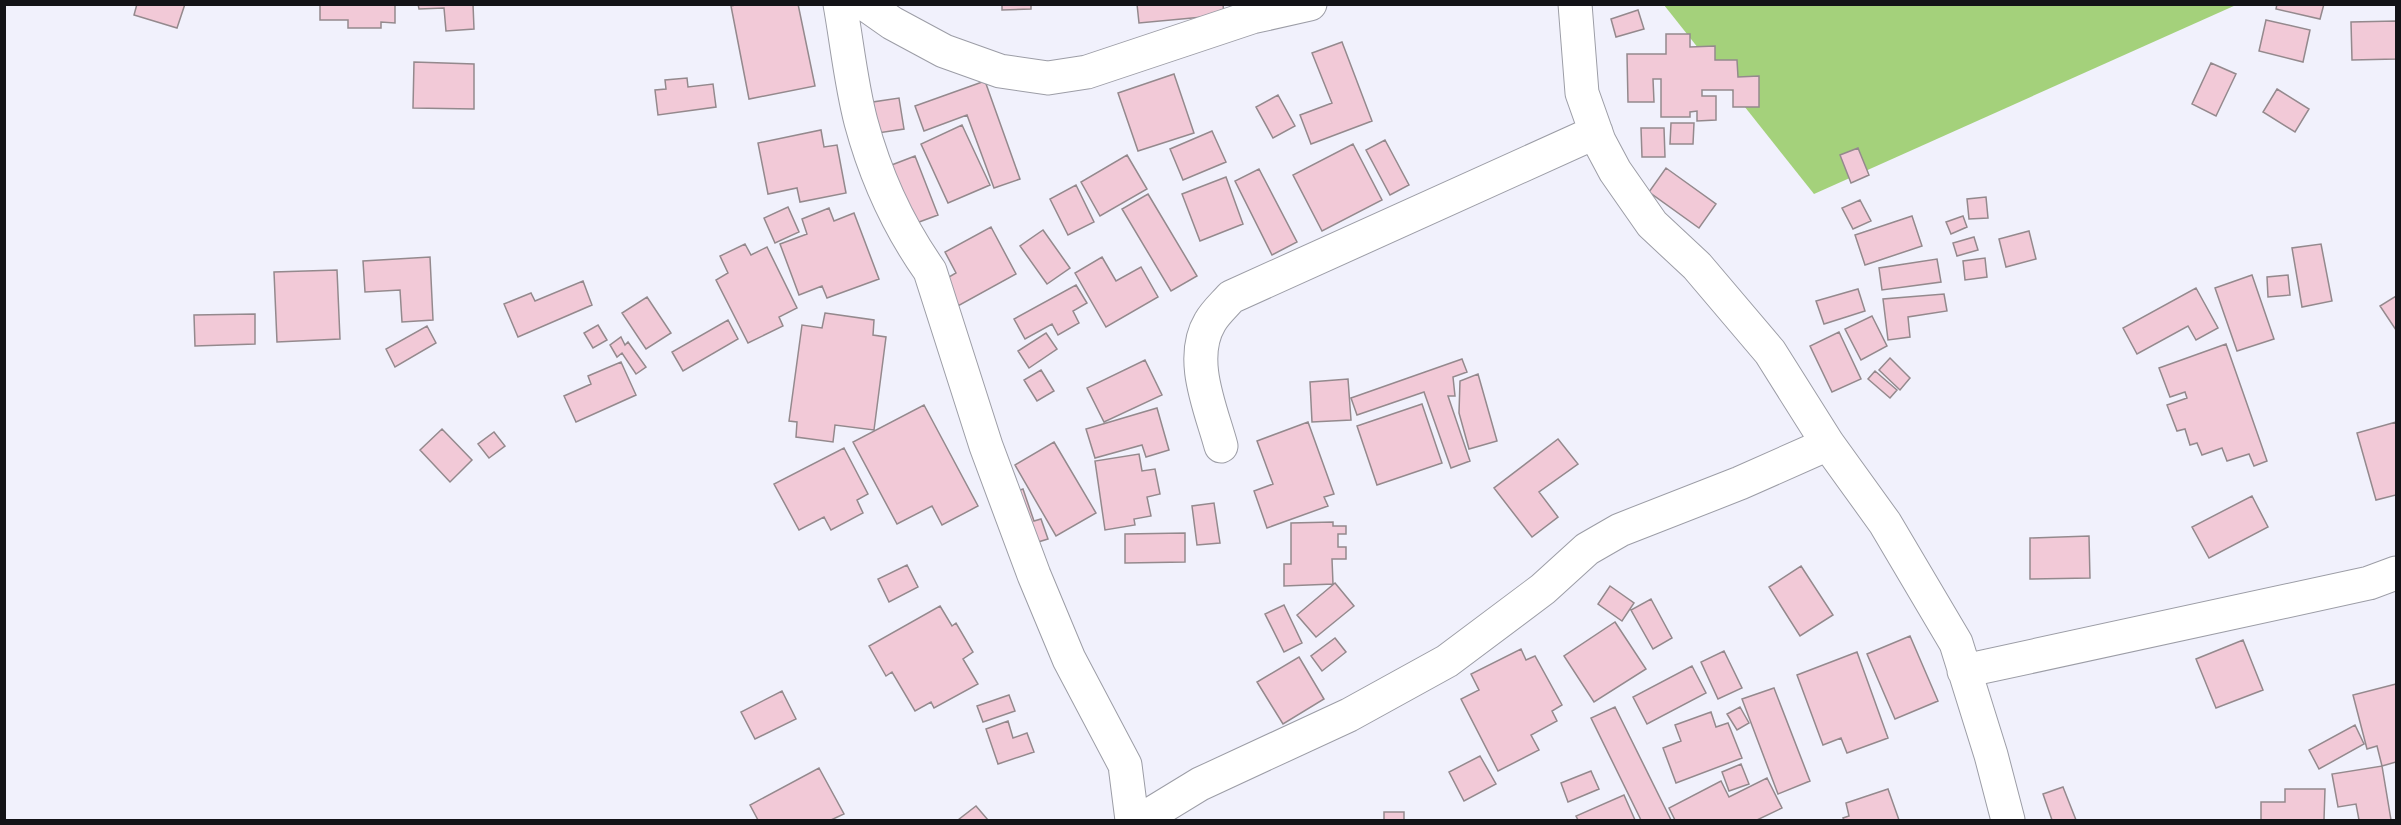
<svg xmlns="http://www.w3.org/2000/svg" width="2401" height="825" font-family="'Golos Text',sans-serif">
	<rect width="100%" height="100%" fill="#f1f1fc"/>
	<path fill="#a4d17b" d="M1664,5H2236L1814,194Z"/>
	<path fill="#f2c9d7" stroke="#94898d" stroke-width="1.5" d="M137,4H185L177,28L134,15Z
		M320,4H395V23L381,22V28H348V20H320Z
		M418,4H473L474,29L446,31L444,8L419,9Z
		M740,4H798L815,86L749,99L731,6Z
		M1002,4H1031V9L1002,10Z
		M1137,4H1223L1224,15L1139,23Z
		M2277,4H2324L2320,19L2276,9Z
		M1638,10L1644,29L1616,37L1611,19Z
		M2266,20L2310,30L2303,62L2259,51Z
		M2396,21V59L2352,60L2351,22Z
		M1666,34H1690V47L1715,46V60H1737L1738,77L1759,76V107H1733V90H1702V96H1716V120L1697,121V111L1690,112V117H1661V79H1653L1654,102H1628L1627,54H1666Z
		M1342,42L1372,121L1311,144L1300,115L1332,103L1312,53Z
		M414,62L474,64V109L413,108Z
		M2211,63L2236,74L2216,116L2192,104Z
		M1174,74L1194,133L1138,151L1118,93Z
		M687,78L688,87L713,84L716,107L658,115L655,90L666,89L665,80Z
		M985,81L1020,179L994,188L967,115L924,131L915,106Z
		M2277,89L2309,109L2295,132L2263,112Z
		M1278,95L1295,126L1273,138L1256,107Z
		M899,98L904,129L878,133L873,102Z
		M1671,123H1694L1693,144H1670Z
		M962,125L990,185L948,203L921,144Z
		M1641,128H1664L1665,157H1642Z
		M821,130L824,147L837,145L846,193L800,202L797,188L768,194L758,143Z
		M1212,131L1226,162L1183,180L1170,149Z
		M1385,140L1409,185L1390,195L1366,150Z
		M1353,144L1382,200L1322,231L1293,175Z
		M1858,148L1869,175L1851,183L1840,155Z
		M1127,155L1147,189L1100,216L1081,182Z
		M915,156L938,215L911,225L889,166Z
		M1666,168L1716,204L1699,228L1649,192Z
		M1259,169L1297,242L1272,255L1235,181Z
		M1226,177L1243,224L1200,241L1182,194Z
		M1076,185L1094,222L1068,235L1050,199Z
		M1148,194L1197,276L1171,291L1122,209Z
		M1986,197L1988,218L1969,219L1967,199Z
		M1860,200L1871,221L1853,229L1842,208Z
		M788,207L799,232L775,243L764,218Z
		M829,208L834,221L854,213L879,279L827,298L822,286L799,295L780,244L807,234L802,219Z
		M1912,216L1922,246L1865,265L1855,235Z
		M1963,216L1967,227L1951,234L1946,222Z
		M991,227L1016,274L956,307L942,281L956,273L945,252Z
		M1043,230L1070,268L1047,284L1020,246Z
		M2029,231L2036,259L2006,267L1999,239Z
		M1974,237L1978,250L1957,256L1953,243Z
		M745,244L751,255L767,247L797,308L779,317L783,326L748,343L716,280L728,273L720,256Z
		M2321,244L2332,301L2302,307L2292,248Z
		M430,257L433,320L402,322L400,290L365,292L363,261Z
		M1102,257L1116,281L1141,267L1158,297L1106,327L1075,273Z
		M1985,258L1987,277L1965,280L1963,261Z
		M1937,259L1941,282L1882,290L1879,268Z
		M337,270L340,339L277,342L274,272Z
		M2252,275L2274,339L2237,351L2215,288Z
		M2288,275L2290,295L2268,297L2267,277Z
		M583,281L592,305L518,337L504,304L531,293L535,301Z
		M1076,285L1087,303L1073,311L1079,323L1058,335L1052,324L1025,339L1014,319Z
		M2196,288L2218,328L2196,340L2188,326L2137,354L2123,328Z
		M1858,289L1865,311L1824,324L1816,301Z
		M1944,294L1947,311L1908,317L1910,337L1888,340L1883,299Z
		M2396,296V330L2380,306Z
		M647,297L671,333L646,349L622,313Z
		M825,313L874,320L873,335L886,337L874,430L835,425L833,442L796,437L797,422L789,421L802,325L822,328Z
		M255,314V344L195,346L194,315Z
		M1872,316L1887,346L1861,360L1845,329Z
		M728,320L738,339L683,371L672,352Z
		M598,325L607,340L593,348L584,333Z
		M427,326L436,343L395,367L386,349Z
		M1839,332L1861,379L1832,392L1810,346Z
		M1046,333L1057,349L1029,368L1018,351Z
		M621,337L625,345L628,342L646,367L636,374L622,353L617,357L610,345Z
		M2226,344L2267,461L2254,466L2249,454L2227,461L2222,448L2202,455L2197,443L2190,445L2185,429L2177,431L2167,405L2187,398L2185,392L2170,397L2159,368Z
		M1890,358L1910,378L1900,390L1879,370Z
		M1462,359L1467,372L1453,377L1455,396H1448L1470,461L1451,468L1424,392L1357,415L1351,398Z
		M1145,360L1162,395L1104,422L1087,388Z
		M621,362L636,395L576,422L564,396L591,384L588,376Z
		M1041,370L1054,391L1037,401L1024,380Z
		M1875,371L1897,390L1890,398L1868,379Z
		M1478,374L1497,441L1469,449L1459,413L1460,381Z
		M1348,379L1351,420L1312,422L1310,382Z
		M1422,404L1442,463L1377,485L1357,426Z
		M924,405L978,506L942,525L932,506L897,524L853,442Z
		M1157,408L1169,450L1146,457L1142,445L1095,458L1086,429Z
		M1308,422L1334,494L1324,497L1328,506L1267,528L1254,491L1273,484L1257,441Z
		M2396,422V495L2376,500L2357,433Z
		M442,429L472,460L450,482L420,450Z
		M494,432L505,446L489,458L478,444Z
		M1558,439L1578,464L1539,492L1558,517L1532,537L1494,488Z
		M1054,442L1096,513L1056,536L1015,465Z
		M844,448L868,494L857,500L863,513L831,530L824,517L799,530L774,484Z
		M1139,454L1142,471L1155,469L1160,494L1147,497L1151,516L1134,519L1135,525L1105,530L1095,461Z
		M1023,489L1034,521L1041,519L1048,539L1038,542L1009,494Z
		M2252,496L2268,527L2209,558L2192,527Z
		M1214,503L1220,543L1197,545L1192,506Z
		M1333,522V526H1346V534H1338V547H1346V559H1332L1333,584L1284,586V564H1291V523Z
		M1185,533V562L1125,563V534Z
		M2089,536L2090,578L2030,579V538Z
		M907,565L918,587L889,602L878,579Z
		M1801,566L1833,615L1800,636L1769,587Z
		M1335,583L1354,606L1316,637L1297,615Z
		M1610,586L1634,603L1622,621L1598,604Z
		M1651,599L1672,638L1653,649L1631,610Z
		M1284,605L1302,643L1284,652L1265,614Z
		M940,606L952,626L956,623L973,652L963,659L978,684L934,708L931,702L915,711L892,672L886,676L869,646Z
		M1615,622L1646,669L1594,702L1564,656Z
		M1910,636L1938,701L1895,719L1867,654Z
		M1335,638L1346,652L1322,671L1311,656Z
		M2243,640L2263,690L2216,708L2196,659Z
		M1521,649L1526,660L1535,656L1562,705L1552,711L1557,721L1531,735L1539,750L1498,771L1461,699L1479,690L1471,674Z
		M1724,651L1742,688L1718,699L1701,662Z
		M1857,652L1888,738L1847,753L1841,738L1823,745L1797,675Z
		M1299,657L1324,699L1283,724L1257,682Z
		M1692,666L1706,693L1647,724L1633,697Z
		M2396,684V762L2382,766L2377,746L2367,749L2353,695Z
		M1774,688L1810,781L1778,794L1742,699Z
		M782,691L796,719L755,739L741,712Z
		M1009,695L1015,711L983,722L977,706Z
		M1615,707L1671,820H1641L1591,718Z
		M1740,707L1749,723L1737,730L1727,714Z
		M1711,712L1716,727L1728,723L1742,758L1676,783L1663,748L1681,741L1675,725Z
		M1008,721L1013,738L1027,733L1034,752L998,764L986,729Z
		M2355,725L2364,744L2319,769L2309,750Z
		M1480,756L1496,784L1464,801L1449,772Z
		M1741,764L1749,784L1729,791L1722,772Z
		M2382,766L2391,820H2359L2356,804L2338,807L2332,774Z
		M819,768L844,814L831,820H758L750,805Z
		M1591,771L1599,789L1568,802L1561,783Z
		M1767,778L1782,808L1757,820H1675L1669,808L1721,781L1729,797Z
		M2063,787L2076,820H2052L2043,794Z
		M1888,789L1899,820H1844L1843,818L1849,816L1846,803Z
		M2285,789H2325L2324,820H2261V802H2285Z
		M1624,795L1635,820H1578L1576,816Z
		M976,806L988,820H958Z
		M1384,812H1404V820H1384Z"/>
	<g fill="none" stroke-linecap="round" stroke-linejoin="round">
		<g stroke="#9c9da6" stroke-width="35">
			<path id="minor" d="M840,4C847,43 851,84 861,122C875,174 899,227 930,271L986,446L1034,575L1069,659L1125,765L1132,820
				M865,4L892,23L944,51L1000,71L1048,78L1087,72L1252,17L1310,4
				M1575,4L1582,93L1599,141L1615,171L1652,224L1697,266L1770,352L1828,444L1885,523L1956,643L1991,755L2008,820
				M1221,446C1211,409 1188,359 1210,322C1215,313 1224,305 1231,297L1596,132
				M1964,671L2369,583L2396,573
				M1141,820L1200,784L1349,715L1447,661L1543,589L1587,549L1620,530L1740,483L1828,444"/>
		</g>
		<use href="#minor" stroke="#fff" stroke-width="33"/>
	</g>
	<rect width="2401" height="825" fill="none" stroke="#131317" stroke-width="12"/>
</svg>
